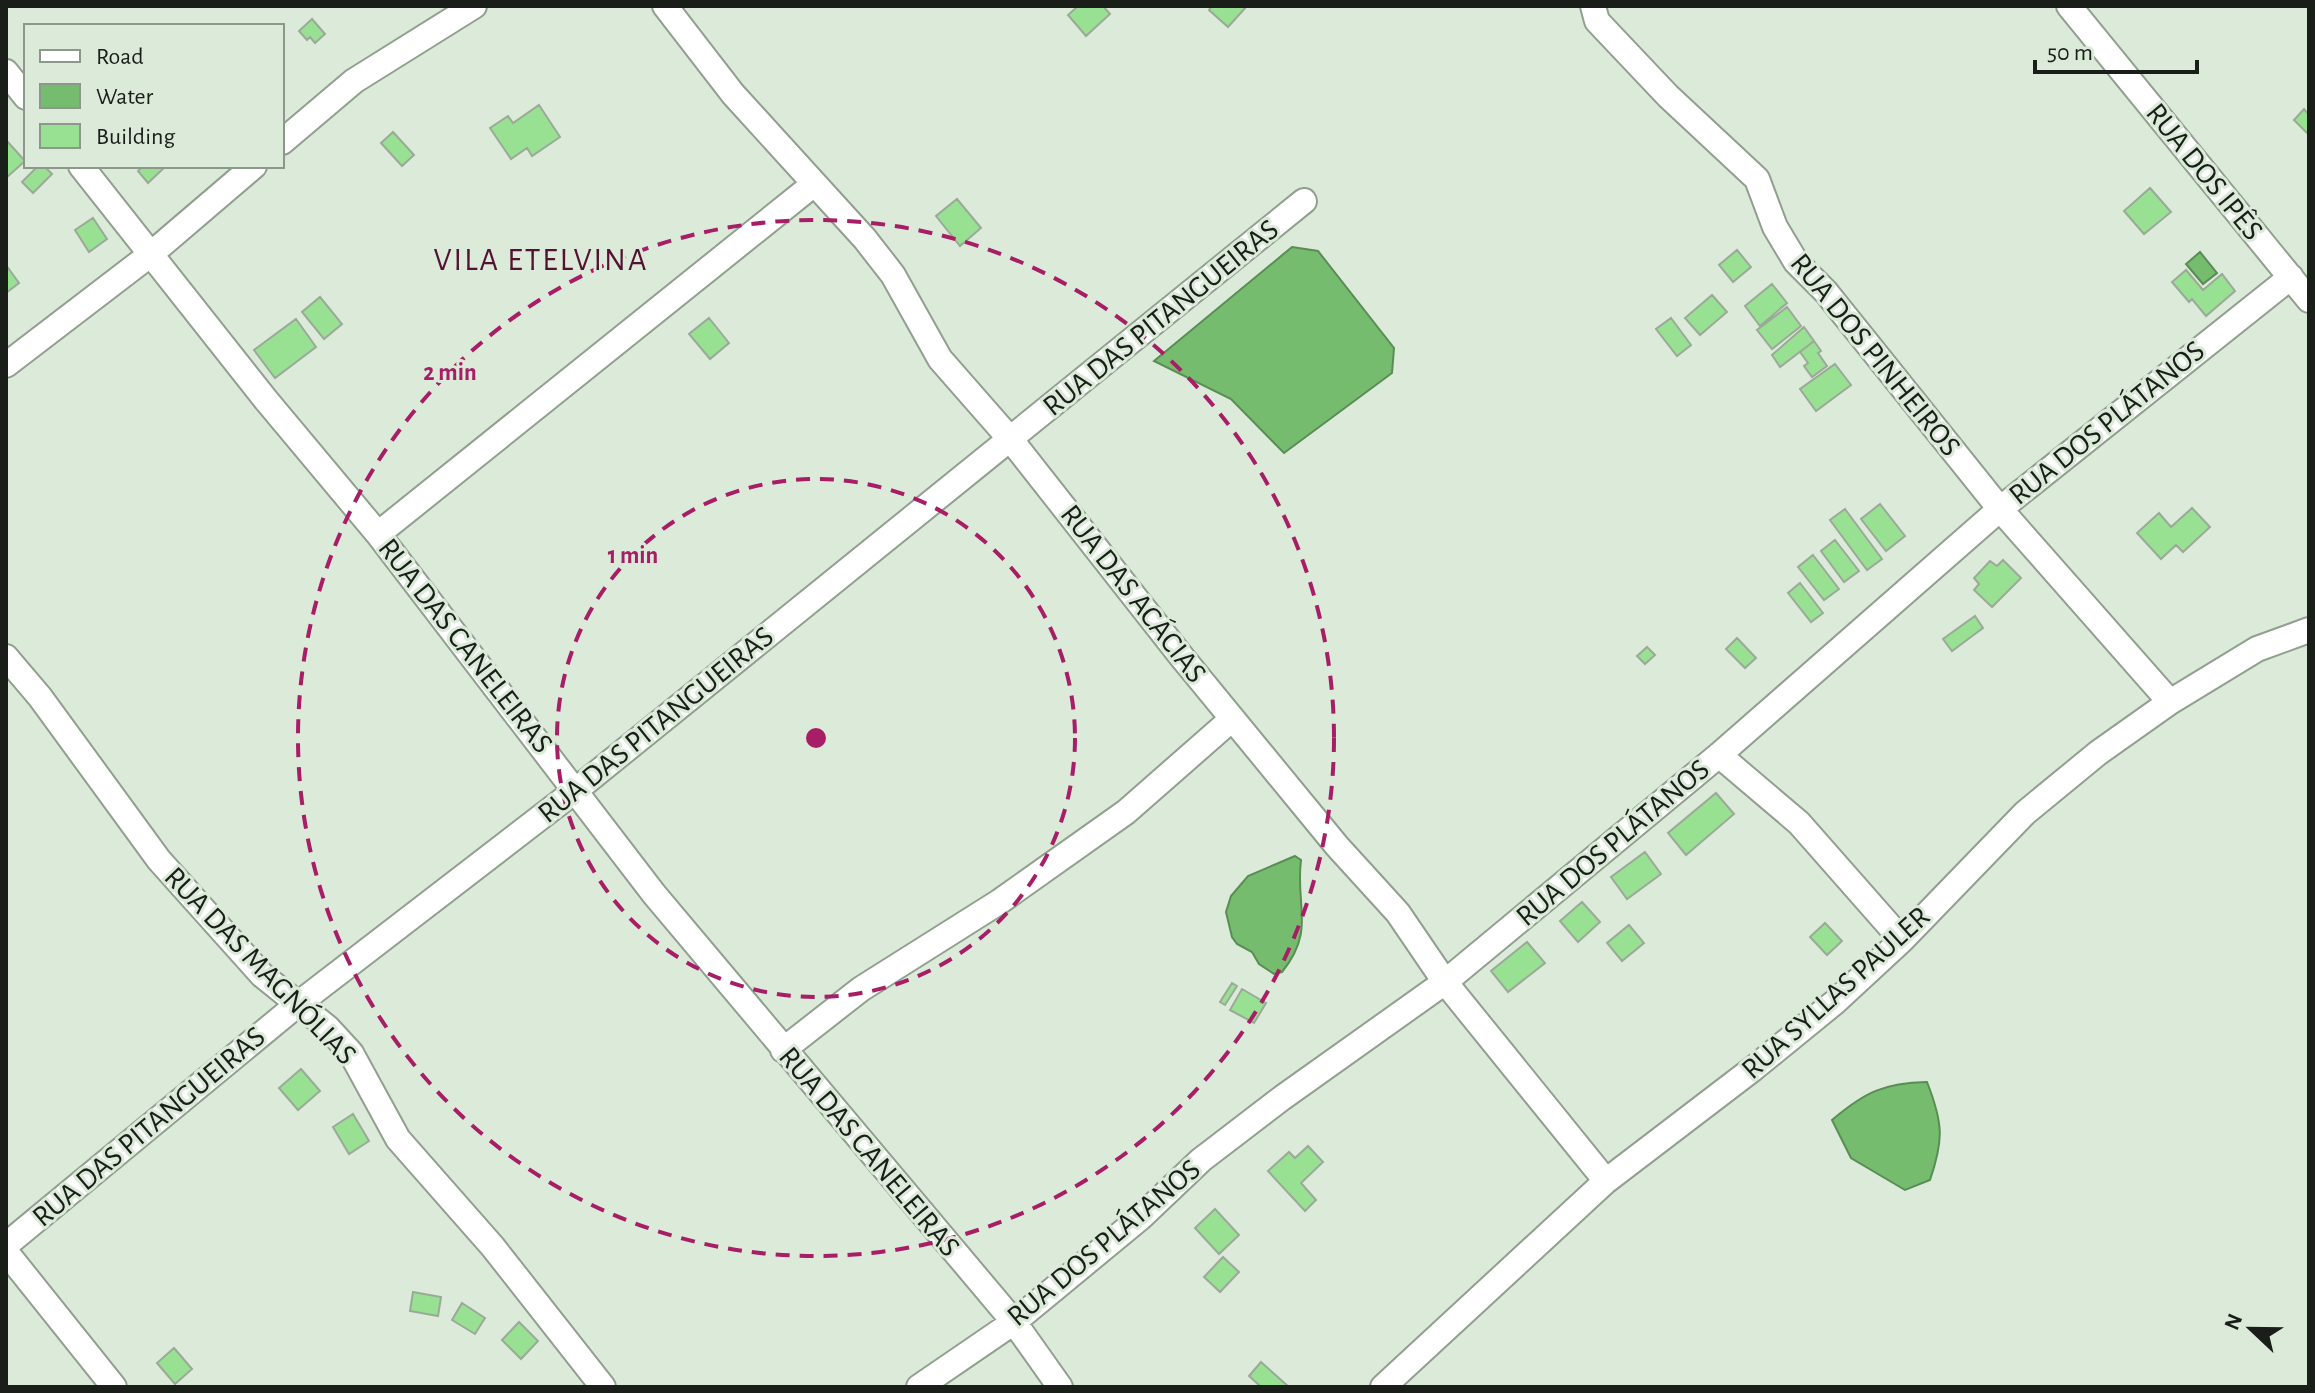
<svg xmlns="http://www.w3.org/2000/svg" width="2315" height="1393" font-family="'Alegreya Sans',sans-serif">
	<rect width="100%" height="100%" fill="#dbead9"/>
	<path fill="#76bc6f" stroke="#5a8d55" stroke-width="2" d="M1292,247L1318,251L1394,348L1392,373L1284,453L1231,399L1154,361Z
		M2200,252L2217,273L2203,284L2186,264Z
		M1295,856L1301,860C1295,906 1316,930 1282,972L1274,974L1259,964L1252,952L1237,944L1232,937L1226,912L1231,896L1248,876Z
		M1927,1082C1943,1123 1944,1139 1930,1180L1905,1190L1851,1158L1832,1120C1865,1092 1884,1083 1927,1082Z"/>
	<path fill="#99e192" stroke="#9ba999" stroke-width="2" d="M1078,6H1103L1110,14L1086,36L1068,15Z
		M1212,6H1247L1228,27L1209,10Z
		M312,19L325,34L315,43L310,37L307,40L299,31Z
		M539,105L560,137L532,156L527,148L511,159L490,128L508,116L513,123Z
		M2304,109L2309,115L2308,134L2294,120Z
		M393,132L414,155L402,166L381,143Z
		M6,140L25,161L6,178Z
		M38,166H44L52,174L33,193L22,182Z
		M143,166H166L148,183L138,171Z
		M2150,188L2171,212L2144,234L2124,211Z
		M957,199L981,228L960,246L936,216Z
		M93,218L107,239L89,252L75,230Z
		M1737,250L1751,267L1733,282L1719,265Z
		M6,265L19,283L6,293Z
		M2186,270L2203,290L2222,274L2235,291L2206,316L2192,299L2189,302L2172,282Z
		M1772,284L1787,303L1760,326L1745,306Z
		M1712,295L1727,312L1700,335L1685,318Z
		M320,297L342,324L324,339L302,312Z
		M1787,307L1801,326L1772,349L1757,330Z
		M709,318L729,343L710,359L689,334Z
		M1671,318L1691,345L1677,356L1656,329Z
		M296,319L316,347L275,378L254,350Z
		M1804,327L1814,341L1780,367L1772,355Z
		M1814,341L1821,351L1818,353L1827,366L1812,377L1804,366L1808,363L1800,352Z
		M1835,364L1851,385L1816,411L1800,389Z
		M1880,504L1905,536L1886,551L1861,519Z
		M2192,508L2210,527L2183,552L2176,545L2161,559L2137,533L2159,513L2171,527Z
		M1845,509L1882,559L1867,570L1830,520Z
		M1835,540L1859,571L1844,582L1821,551Z
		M1813,555L1839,589L1824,600L1798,567Z
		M2003,560L2021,578L1992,607L1974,590L1979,584L1974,578L1990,561L1997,566Z
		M1800,583L1823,613L1811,622L1788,593Z
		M1975,616L1983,628L1952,651L1943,639Z
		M1737,638L1756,658L1745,668L1726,649Z
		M1647,647L1655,655L1645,664L1637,656Z
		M1716,793L1734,814L1686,855L1668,833Z
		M1645,852L1661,874L1627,899L1611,877Z
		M1582,902L1600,922L1578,942L1560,921Z
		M1825,923L1842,941L1827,955L1810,937Z
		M1629,925L1644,943L1622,961L1607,943Z
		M1527,942L1545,963L1508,992L1491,971Z
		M1232,983L1237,986L1225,1005L1220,1002Z
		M1242,989L1266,1003L1254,1023L1230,1010Z
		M301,1069L320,1091L298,1110L279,1088Z
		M353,1114L369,1141L349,1154L333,1127Z
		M1308,1146L1323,1162L1301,1183L1316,1200L1305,1211L1268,1171L1289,1152L1295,1158Z
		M1215,1209L1239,1235L1219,1254L1195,1228Z
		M1223,1257L1239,1272L1220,1292L1204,1277Z
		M413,1292L441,1297L438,1316L410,1311Z
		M462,1303L485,1318L475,1334L452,1320Z
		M519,1322L538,1341L521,1359L502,1340Z
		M174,1348L192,1369L175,1384L157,1363Z
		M1261,1362L1289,1387H1261L1249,1376Z"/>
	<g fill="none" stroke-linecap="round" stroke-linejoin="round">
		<g stroke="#919f8f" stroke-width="28">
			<path id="minor" d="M665,6L733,94L865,239L893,275L940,359L1011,440L1181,656L1337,846L1398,913L1445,982L1606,1181
				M1593,6L1597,21L1668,96L1757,179L1775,227L1796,262L1826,292L2000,509L2170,702
				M2069,6L2309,300
				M6,72L26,97
				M282,142L354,81L474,6
				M81,166L266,400L378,534L654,894L1014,1322L1060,1387
				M6,365L151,254L254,166
				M378,534L814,184
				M6,657L40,697L159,860L262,975L328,1028L351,1053L398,1139L493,1247L603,1387
				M1719,755L1799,823L1902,940
				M783,1050L861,989L999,902L1126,812L1232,719
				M6,1245L298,1004L576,790L1304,201
				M6,1252L114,1387
				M919,1387L1014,1322L1140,1218L1201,1160L1282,1098L1445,982L1719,755L2000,509L2291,277
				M1383,1387L1606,1181L1754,1068L1835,1002L1902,940L2025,813L2098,753L2170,702L2257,649L2309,630"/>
		</g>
		<use href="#minor" stroke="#fff" stroke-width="24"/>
	</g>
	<g fill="none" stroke="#a71e66" stroke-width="4" stroke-dasharray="14 10">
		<circle cx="816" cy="738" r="259"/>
		<circle cx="816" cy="738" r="518"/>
	</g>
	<g text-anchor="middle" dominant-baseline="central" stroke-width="6" stroke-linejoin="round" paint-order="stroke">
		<g font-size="30" fill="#191e18" stroke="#dbead9">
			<text transform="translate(2204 172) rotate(51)">RUA DOS IPÊS</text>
			<text transform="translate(1161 318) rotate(-39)">RUA DAS PITANGUEIRAS</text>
			<text transform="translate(1875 355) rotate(51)">RUA DOS PINHEIROS</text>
			<text transform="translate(2107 423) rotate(-39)">RUA DOS PLÁTANOS</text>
			<text transform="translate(1133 594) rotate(52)">RUA DAS ACÁCIAS</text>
			<text transform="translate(465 646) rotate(52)">RUA DAS CANELEIRAS</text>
			<text transform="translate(656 725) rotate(-39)">RUA DAS PITANGUEIRAS</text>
			<text transform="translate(1613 843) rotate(-40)">RUA DOS PLÁTANOS</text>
			<text transform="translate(260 966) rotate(46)">RUA DAS MAGNÓLIAS</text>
			<text transform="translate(1836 993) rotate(-42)">RUA SYLLAS PAULER</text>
			<text transform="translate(149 1127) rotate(-40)">RUA DAS PITANGUEIRAS</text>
			<text transform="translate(869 1152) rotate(50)">RUA DAS CANELEIRAS</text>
			<text transform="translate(1104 1243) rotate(-40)">RUA DOS PLÁTANOS</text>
		</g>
		<g font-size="32" letter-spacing="2" fill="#531232" stroke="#dbead9">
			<text x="541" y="260">VILA ETELVINA</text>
		</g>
	</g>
	<circle cx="816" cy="738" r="12" fill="#a71e66" stroke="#dbead9" stroke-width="4"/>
	<g font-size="24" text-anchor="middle" font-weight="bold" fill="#a71e66" stroke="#dbead9" stroke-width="6" stroke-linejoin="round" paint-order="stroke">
		<text x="450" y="380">2 min</text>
		<text x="633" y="563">1 min</text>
	</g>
	<rect width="2315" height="1393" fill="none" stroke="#191e18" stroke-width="16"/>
	<rect x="24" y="24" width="260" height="144" fill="#dbead9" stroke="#8d988c" stroke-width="2"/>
	<rect x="40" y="50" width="40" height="12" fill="#ffffff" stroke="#8d988c" stroke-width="2"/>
	<text x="96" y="64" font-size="24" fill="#191e18">Road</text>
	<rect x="40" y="84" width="40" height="24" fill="#76bc6f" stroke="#8d988c" stroke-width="2"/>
	<text x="96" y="104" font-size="24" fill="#191e18">Water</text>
	<rect x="40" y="124" width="40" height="24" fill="#99e192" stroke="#8d988c" stroke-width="2"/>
	<text x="96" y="144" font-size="24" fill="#191e18">Building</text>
	<g transform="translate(2251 1329) rotate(292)" stroke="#dbead9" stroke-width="6" paint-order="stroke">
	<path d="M0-6L14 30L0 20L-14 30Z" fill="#191e18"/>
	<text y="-12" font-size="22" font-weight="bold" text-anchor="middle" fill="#191e18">N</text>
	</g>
	<path d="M2035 60v12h162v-12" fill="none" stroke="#191e18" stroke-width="4"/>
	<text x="2047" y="60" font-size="24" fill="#191e18" stroke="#dbead9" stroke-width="6" paint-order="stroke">50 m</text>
</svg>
